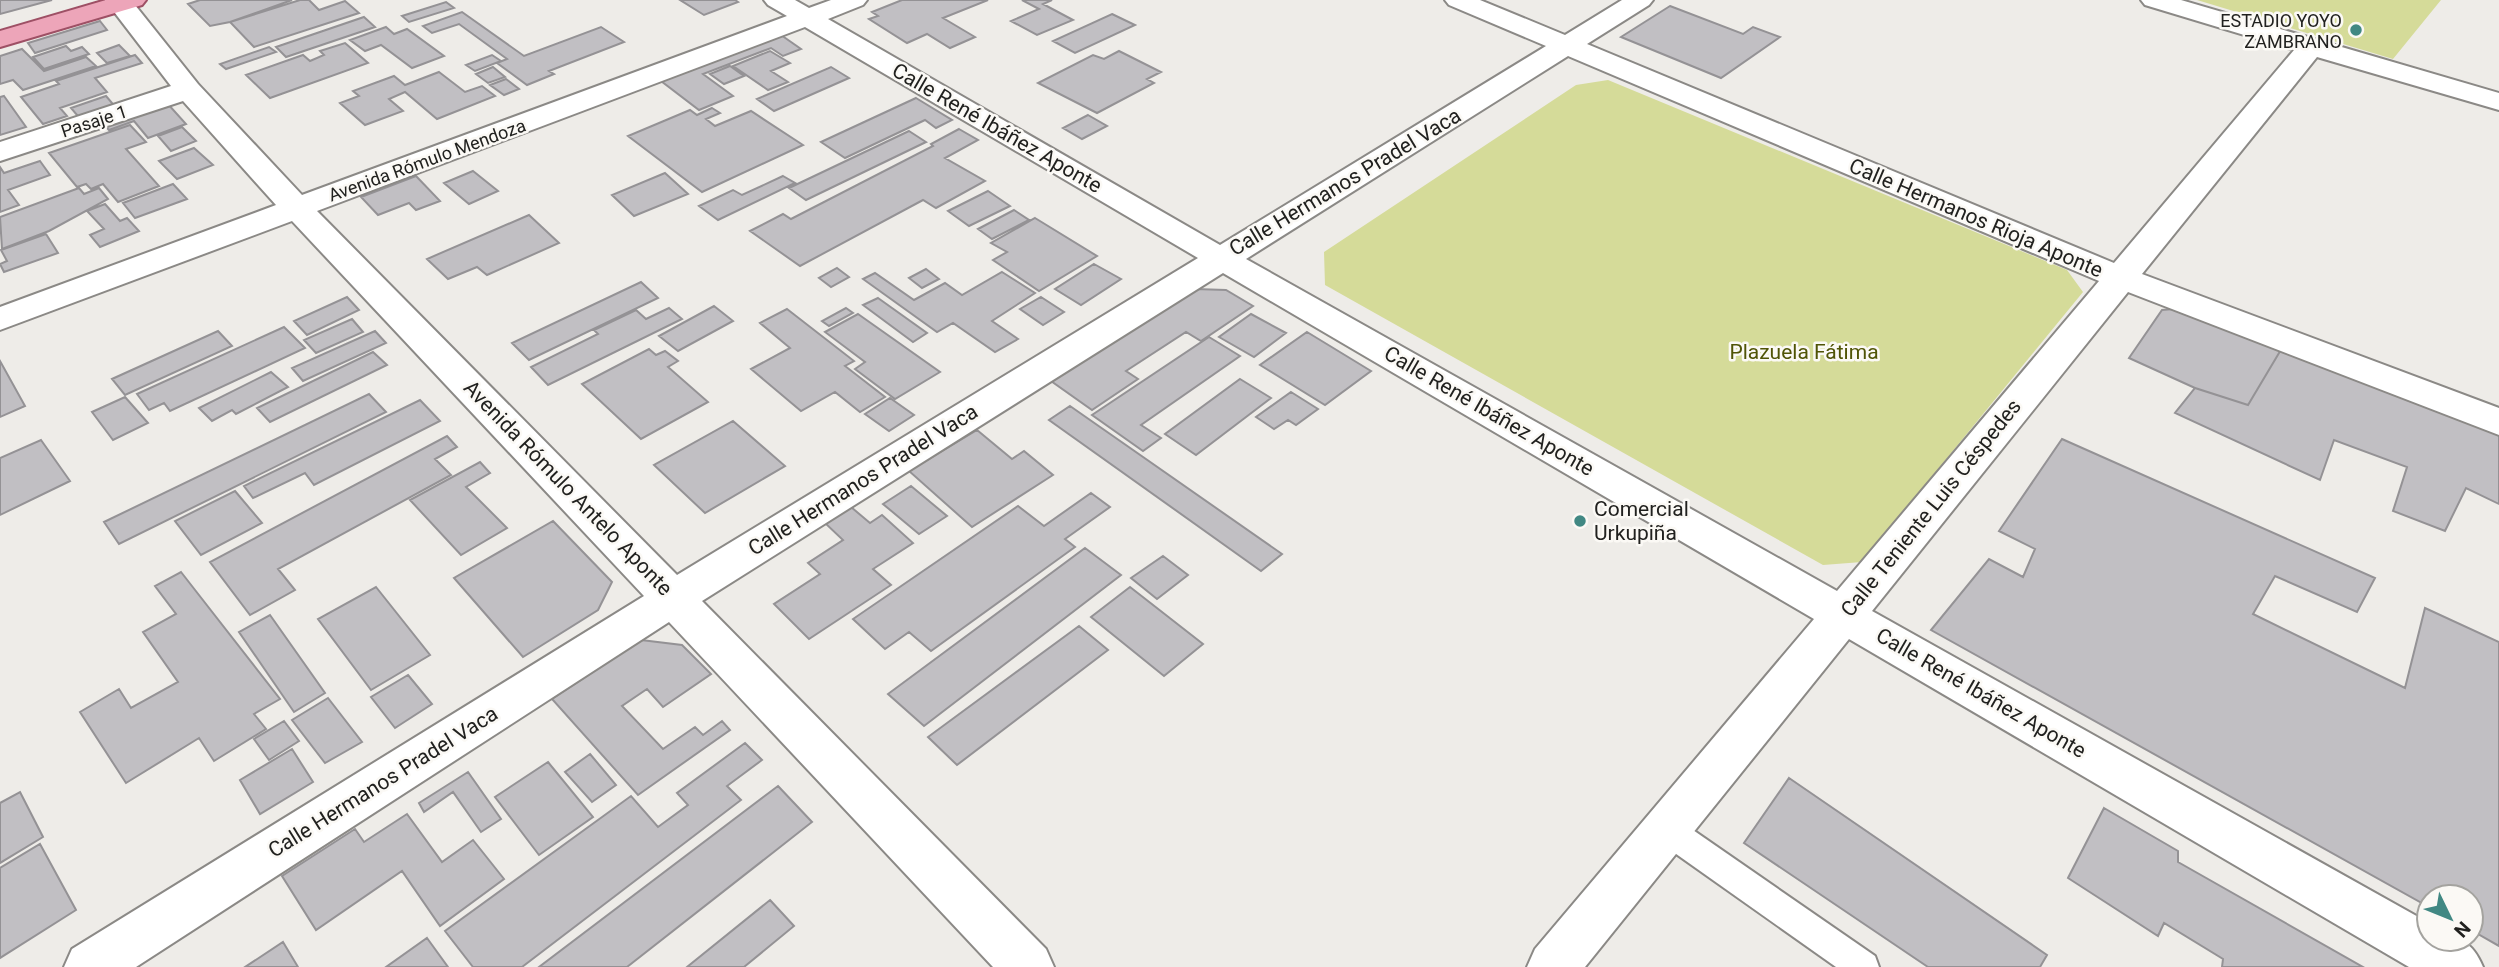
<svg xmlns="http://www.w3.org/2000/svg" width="2499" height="967" font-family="Roboto,sans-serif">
	<rect width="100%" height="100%" fill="#eeece8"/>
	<path fill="#d5db99" d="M2197,0H2441L2393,59Z
		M1608,80L2067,270L2083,292L1862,562L1823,565L1325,285L1324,252L1576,85Z"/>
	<path fill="#c1bfc3" stroke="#949295" stroke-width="2" d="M0,0H52L0,14Z
		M200,0H292L230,22L210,26L188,4Z
		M300,0H309L319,10L345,1L359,13L254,47L230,22Z
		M680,0H735L738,2L704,15Z
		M902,0H988L943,18L975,37L950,48L927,34L907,43L869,19L878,16L872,12Z
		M1022,0H1052L1043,4L1073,20L1037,35L1011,21L1039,9Z
		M446,2L454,8L409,22L402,16Z
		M1670,6L1743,34L1753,27L1780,37L1721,78L1621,37Z
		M462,12L524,56L601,27L624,42L549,71L554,74L527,85L497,63L507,59L459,24L432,33L423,26Z
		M1112,14L1135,25L1075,53L1053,41Z
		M364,17L375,27L286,57L276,47Z
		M100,21L107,30L35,53L28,43Z
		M386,27L394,34L407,29L444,56L412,68L381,45L365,51L350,40Z
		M781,35L801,49L783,56L771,48L703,74L733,96L699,110L661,81Z
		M345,43L368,63L270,98L246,75L303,55L310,61L324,55L320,51Z
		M119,45L130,56L107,63L97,53Z
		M66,46L71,51L82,47L89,54L44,69L33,57Z
		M269,47L276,52L226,69L220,64Z
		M22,49L44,71L86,57L96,66L23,90L13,80L0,84V56Z
		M770,51L790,63L771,71L788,82L768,90L733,66Z
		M1119,51L1161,72L1147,79L1154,83L1097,113L1038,83L1093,55L1104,59Z
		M135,55L142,63L95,78L107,92L60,108L67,116L43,124L21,97L59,84L56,81Z
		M492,55L501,61L475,71L466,65Z
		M730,66L744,76L724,84L710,74Z
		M493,67L505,77L488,83L476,74Z
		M831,67L849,78L774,111L757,99Z
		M439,72L465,92L482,86L495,96L437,119L405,92L389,99L403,111L365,125L340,103L359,96L353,91L394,76L405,85Z
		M506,79L519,89L504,95L490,85Z
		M4,96L26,127L0,135V97Z
		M106,96L118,110L83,122L71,108Z
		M916,98L952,120L936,128L925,120L845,158L821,142Z
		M167,103L186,124L148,138L134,121L109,130L104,125Z
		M712,108L720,113L706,119L715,126L751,111L803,145L702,192L628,136L690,110L697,115Z
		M1088,115L1107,126L1082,139L1063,128Z
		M130,125L146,142L126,149L159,186L118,202L103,184L91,189L86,184L77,187L49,153Z
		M182,127L196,141L171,151L158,136Z
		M959,129L978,140L945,158L985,181L936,208L923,200L800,266L750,231L783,214L791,219L933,146L931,144Z
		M909,131L926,142L806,200L789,188Z
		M194,148L213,165L177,179L159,161Z
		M40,161L50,175L8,190L19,205L0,212V167L4,173Z
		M473,171L498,191L469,204L444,183Z
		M665,173L688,194L634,216L612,195Z
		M416,176L440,201L416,210L409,203L378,215L361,197Z
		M783,176L795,183L718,220L699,206L733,190L742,195Z
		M173,184L187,199L135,218L123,203Z
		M79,188L84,194L99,188L108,199L49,231L2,249L0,217Z
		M988,191L1010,206L969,226L948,211Z
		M105,204L120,221L127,218L139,231L100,247L90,235L104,229L87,211Z
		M1014,210L1029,220L992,239L978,229Z
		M529,215L559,243L487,275L477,267L448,279L427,259Z
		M1035,218L1097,256L1039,291L993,260L1007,252L991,243Z
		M46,234L58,253L4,272L0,264L7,261L1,250Z
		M1094,264L1121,279L1081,305L1055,289Z
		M837,268L849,277L831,287L819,278Z
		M926,269L939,279L922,288L909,278Z
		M1002,272L1035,293L992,321L1018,339L995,352L953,323L937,332L863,279L875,273L914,300L945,283L962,295Z
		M641,282L658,298L529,360L512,343Z
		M1195,289L1226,290L1253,306L1201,341L1186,332L1126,371L1138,379L1092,410L1051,381Z
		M347,297L359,310L307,335L294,321Z
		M1041,297L1064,312L1043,325L1020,309Z
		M878,298L927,333L913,342L863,305Z
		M714,306L733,321L678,351L659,336Z
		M669,308L682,319L548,385L531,367L598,334L594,330L636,310L646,319Z
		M846,308L853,313L829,326L822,321Z
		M2185,308L2282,348L2248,405L2195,388L2129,358L2162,310Z
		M787,309L854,361L845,366L885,397L860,412L835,392L801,411L751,369L790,348L760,323Z
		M858,314L940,372L895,399L855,369L865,362L825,332Z
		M1251,314L1286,333L1254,357L1219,337Z
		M352,319L363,332L316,353L304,340Z
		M284,327L305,348L170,411L164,403L149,410L137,394Z
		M218,331L232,346L125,395L112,379Z
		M375,331L386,343L303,381L292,368Z
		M1307,332L1371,371L1325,405L1260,365Z
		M1209,337L1240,356L1141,425L1161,438L1143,451L1092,415Z
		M2282,348L2499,433V504L2466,488L2445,531L2393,511L2407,467L2334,440L2320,480L2175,413L2195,388L2248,405Z
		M649,349L656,355L665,351L678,361L668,367L708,402L641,439L582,384Z
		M373,352L387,365L270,422L257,408Z
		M0,361L25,406L0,417Z
		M271,372L288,387L236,414L232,410L212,421L199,408Z
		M1240,379L1271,398L1196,455L1165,434Z
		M1291,392L1318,409L1296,425L1288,420L1274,429L1256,417Z
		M369,394L386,412L119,544L104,522Z
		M125,397L148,423L113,440L92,412Z
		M890,398L914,415L889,431L865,414Z
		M420,400L440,421L314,485L305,473L253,498L244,486Z
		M1070,406L1282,554L1261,571L1049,420Z
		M733,421L785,466L705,513L654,465Z
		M977,430L1012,459L1024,451L1053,475L972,527L909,471Z
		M447,436L457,447L435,459L451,475L278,569L295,590L250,615L210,562Z
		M2062,439L2375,578L2357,612L2275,576L2253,614L2405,688L2425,608L2499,642V946L2471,930V897H2429V907L1931,630L1989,559L2023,577L2035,549L1999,531Z
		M41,440L70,481L0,515V458Z
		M480,462L490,473L466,487L507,528L461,555L410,500Z
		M911,486L947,516L919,534L883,504Z
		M235,491L262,523L201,555L175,521Z
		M1091,493L1110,507L1065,539L1075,547L931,651L909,632L885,649L853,619L1018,506L1044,526Z
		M851,507L870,523L882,515L913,543L873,569L891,585L809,639L774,604L820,574L808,563L843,540L825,523Z
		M553,521L612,582L598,610L523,657L454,578Z
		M1085,548L1121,575L924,726L888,694Z
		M1163,556L1188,575L1157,599L1131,578Z
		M181,572L280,699L254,714L266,729L214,761L199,738L126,783L80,712L119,689L131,708L178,682L143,632L176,614L155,586Z
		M376,587L430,655L371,690L318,619Z
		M1130,587L1203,644L1164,676L1091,617Z
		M270,615L325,693L294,712L239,632Z
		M1079,626L1108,650L957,765L928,737Z
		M641,640L682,645L711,674L663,707L647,689L622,706L663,749L695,727L703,735L722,721L730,730L638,795L552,699Z
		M408,675L432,704L395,728L371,697Z
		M328,698L362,742L325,763L292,720Z
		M284,721L299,741L269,760L254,739Z
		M745,743L762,760L727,786L741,800L522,967H473L445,931L631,796L658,827L688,805L677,793Z
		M292,749L313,782L260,814L240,780Z
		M590,754L616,785L592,802L565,772Z
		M548,762L593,817L539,855L495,797Z
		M468,772L501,819L481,832L453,792L424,812L419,803Z
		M1789,778L2047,955L2040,967H1928L1744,843Z
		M778,786L812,822L627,967H539Z
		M20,792L43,837L0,863V803Z
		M2104,808L2178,851V862L2363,967H2222L2223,959L2164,923L2158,936L2068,878Z
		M407,814L442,862L473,840L504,879L440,926L402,871L316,930L282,876L355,829L364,842Z
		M40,844L76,910L0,958V868Z
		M770,900L794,926L744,967H687Z
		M427,938L448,967H386Z
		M283,942L298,967H245Z"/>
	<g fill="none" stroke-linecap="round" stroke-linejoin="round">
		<g stroke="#8b8986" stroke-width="4">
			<path id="lane" d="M1666,815L1677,819L1875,956L1879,967H1836L1655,839L1651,829L1655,819Z"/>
		</g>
		<g stroke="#8b8986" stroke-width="4">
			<path id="street" d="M105,0H131L198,84L302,195L787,16L768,5L764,0H795L809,8L831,0H867L863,5L828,19L1220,245L1546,46L1449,5L1445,0H1480L1565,35L1622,0H1653L1649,5L1587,44L2114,263L2294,50L2145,5L2141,0H2181L2499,93V110L2317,57L2142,274L2499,408V435L2128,292L1872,611L2429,923V939C2459,939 2470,937 2483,967H2409L1849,639L1585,967H1527L1535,949L1814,619L1223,273L702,601L1046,949L1054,967H993L669,622L136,967H64L72,949L644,596L292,221L0,330V307L276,205L183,101L0,161V142L171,86ZM805,27L1198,258L677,575L317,211ZM1568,56L2099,281L1837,591L1246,259Z"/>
		</g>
		<g stroke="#9e5065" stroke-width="4">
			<path id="primary" d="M106,0H146L142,5L0,47V31Z"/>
		</g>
		<use href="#lane" fill="#fff" fill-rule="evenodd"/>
		<use href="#street" fill="#fff" fill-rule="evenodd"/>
		<use href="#primary" fill="#eda5b9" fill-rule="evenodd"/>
	</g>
	<g fill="#418883" stroke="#fbf9f5" stroke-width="2.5">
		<circle cx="2356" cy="30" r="7"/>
		<circle cx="1580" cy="521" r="7"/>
	</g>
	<g text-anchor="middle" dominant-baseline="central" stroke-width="5" stroke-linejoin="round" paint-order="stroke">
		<g font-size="18" fill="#21211f" stroke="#fbf9f5" text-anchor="end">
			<text x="2342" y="20">ESTADIO YOYO<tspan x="2342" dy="21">ZAMBRANO</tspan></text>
		</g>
		<g font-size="18" fill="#21211f" stroke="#fbf9f5">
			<text transform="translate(94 121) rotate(-18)">Pasaje 1</text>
			<text transform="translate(427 160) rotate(-20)">Avenida Rómulo Mendoza</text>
		</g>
		<g font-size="21" fill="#21211f" stroke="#fbf9f5">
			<text transform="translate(997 128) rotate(30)">Calle René Ibáñez Aponte</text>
			<text transform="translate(1345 182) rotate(-31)">Calle Hermanos Pradel Vaca</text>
			<text transform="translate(1976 218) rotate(23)">Calle Hermanos Rioja Aponte</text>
			<text transform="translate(1489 411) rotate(30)">Calle René Ibáñez Aponte</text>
			<text transform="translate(863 480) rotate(-32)">Calle Hermanos Pradel Vaca</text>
			<text transform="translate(568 488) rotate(46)">Avenida Rómulo Antelo Aponte</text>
			<text transform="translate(1931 508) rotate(-51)">Calle Teniente Luis Céspedes</text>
			<text transform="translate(1981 693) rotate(30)">Calle René Ibáñez Aponte</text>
			<text transform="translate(383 782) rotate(-32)">Calle Hermanos Pradel Vaca</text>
		</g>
		<g font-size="21" fill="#505406" stroke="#fbf9f5">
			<text x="1804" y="352">Plazuela Fátima</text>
		</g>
		<g font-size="21" fill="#21211f" stroke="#fbf9f5" text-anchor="start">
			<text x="1594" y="509">Comercial<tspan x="1594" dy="24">Urkupiña</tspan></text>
		</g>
	</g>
	<g transform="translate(2450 918) rotate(133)"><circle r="33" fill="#fbf9f5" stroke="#a4a39f" stroke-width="2"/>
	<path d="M0-5L12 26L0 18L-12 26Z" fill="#418883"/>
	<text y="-10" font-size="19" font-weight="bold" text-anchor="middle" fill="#21211f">N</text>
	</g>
</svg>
